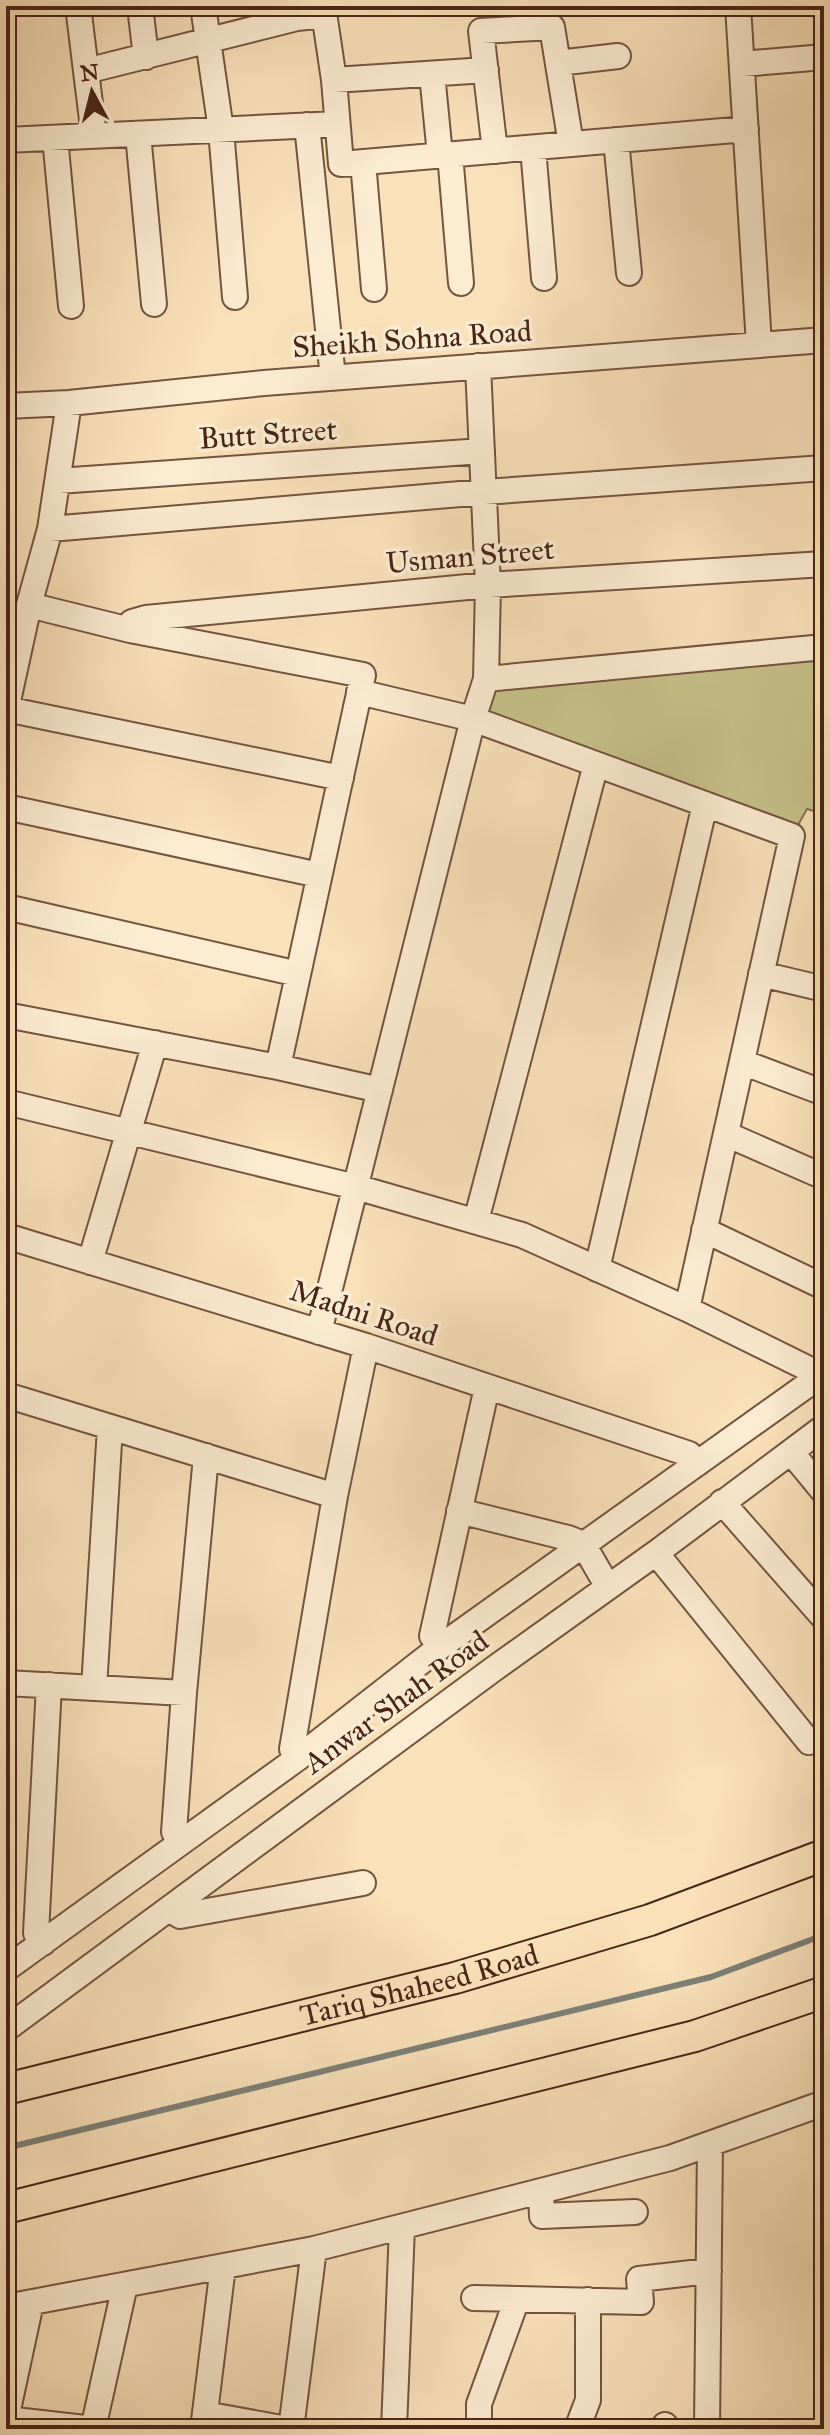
<svg xmlns="http://www.w3.org/2000/svg" width="830" height="2435" font-family="'IM FELL Great Primer',serif">
	<rect width="100%" height="100%" fill="#f9e1ba"/>
	<filter id="stains"><feTurbulence type="fractalNoise" baseFrequency=".0025" numOctaves="4"/><feColorMatrix values="0 0 0 0 .2 0 0 0 0 .09 0 0 0 0 .02 0 0 0 .5 -.17"/></filter>
	<radialGradient id="worn" r=".72"><stop offset=".6" stop-color="#630" stop-opacity="0"/><stop offset="1" stop-color="#630" stop-opacity=".3"/></radialGradient>
	<path fill="#c6c18a" stroke="#887351" stroke-width="2" d="M824,647V814L807,809L792,836L473,719L486,679Z"/>
	<g fill="none" stroke-linecap="round" stroke-linejoin="round">
		<path stroke="#7d8078" stroke-width="6" d="M6,2148L711,1977L824,1935"/>
		<g stroke="#755440" stroke-width="28">
			<path id="minor" d="M78,6L94,136
				M140,6L146,57
				M203,6L221,130L235,297
				M323,6L334,80L341,164L746,129
				M738,6L759,345
				M558,63L618,56
				M742,64L824,57
				M86,71L297,18L325,15
				M432,74L440,155
				M334,80L486,70
				M307,125L333,378
				M138,134L154,304
				M55,138L71,306
				M6,140L337,124
				M616,140L629,273
				M533,148L544,278
				M495,151L481,31L552,27L571,144
				M450,154L461,283
				M363,162L374,289
				M478,366L488,585L486,679L473,719L792,836L687,1309
				M6,406L69,403L264,383L824,340
				M58,481L482,451
				M50,529L484,492L824,468
				M29,605L130,630L363,675L278,1067
				M130,630L132,622L146,618L488,585L824,564
				M486,679L824,647
				M6,709L341,778
				M6,710L29,605L50,529L69,403
				M6,807L319,875
				M6,907L298,974
				M761,974L824,989
				M6,1015L278,1067L380,1090
				M742,1062L824,1093
				M6,1102L356,1187L522,1235L687,1309L821,1375
				M726,1134L824,1177
				M476,1221L596,764
				M704,1230L824,1287
				M6,1236L366,1346L689,1454L698,1463
				M90,1262L155,1043
				M597,1269L705,804
				M319,1332L473,719L359,692
				M6,1395L335,1496
				M791,1452L824,1492
				M722,1502L824,1618
				M459,1511L568,1538L583,1544L608,1587
				M656,1553L809,1742L824,1737
				M440,1647L432,1636L487,1387
				M6,1683L184,1693
				M94,1688L110,1427
				M298,1758L292,1749L335,1496L366,1346
				M181,1842L174,1832L184,1693L206,1456
				M169,1909L180,1916L363,1883
				M43,1943L36,1933L49,1685
				M6,1969L298,1758L440,1647L824,1373
				M6,2029L495,1668L656,1553L824,1427
				M541,2191L542,2216L635,2212
				M474,2298L641,2302L639,2279L709,2271
				M6,2307L314,2249L670,2158L824,2103
				M205,2414L287,2429
				M6,2419L31,2303
				M6,2419L94,2429
				M93,2429L125,2285
				M203,2429L223,2266
				M291,2429L314,2249
				M394,2429L402,2227
				M479,2429V2404L517,2299
				M577,2429L588,2400V2300
				M665,2429V2425
				M707,2429L710,2144"/>
		</g>
		<g stroke="#492518" stroke-width="34">
			<g id="major">
				<path id="s1" d="M6,2089L455,1978L650,1920L824,1855"/>
				<path d="M6,2208L695,2036L824,1992"/>
			</g>
		</g>
		<use href="#minor" stroke="#fbecd2" stroke-width="24"/>
		<use href="#major" stroke="#f9e1ba" stroke-width="30"/>
	</g>
	<g text-anchor="middle" dominant-baseline="central" stroke-width="7" stroke-linejoin="round" paint-order="stroke">
		<g font-size="30" fill="#492518" stroke="#fbecd2">
			<text transform="translate(412 339) rotate(-4)">Sheikh Sohna Road</text>
			<text transform="translate(268 434) rotate(-4)">Butt Street</text>
			<text transform="translate(470 556) rotate(-5)">Usman Street</text>
			<text transform="translate(364 1313) rotate(18)">Madni Road</text>
			<text transform="translate(396 1702) rotate(-36)">Anwar Shah Road</text>
			<text stroke="none"><textPath href="#s1" startOffset="426">Tariq Shaheed Road</textPath></text>
		</g>
	</g>
	<rect width="830" height="2435" fill="none" stroke="#f9e1ba" stroke-width="32"/>
	<rect x="8" y="8" width="814" height="2419" fill="none" stroke="#492518" stroke-width="4"/>
	<rect x="16" y="16" width="798" height="2403" fill="none" stroke="#492518" stroke-width="2"/>
	<g transform="translate(92 92) rotate(353)" stroke="#fbecd2" stroke-width="6" paint-order="stroke">
	<path d="M0-6L14 30L0 20L-14 30Z" fill="#492518"/>
	<text y="-12" font-size="22" font-weight="bold" text-anchor="middle" fill="#492518">N</text>
	</g>
	<rect width="100%" height="100%" filter="url(#stains)"/>
	<rect width="100%" height="100%" fill="url(#worn)"/>
</svg>
